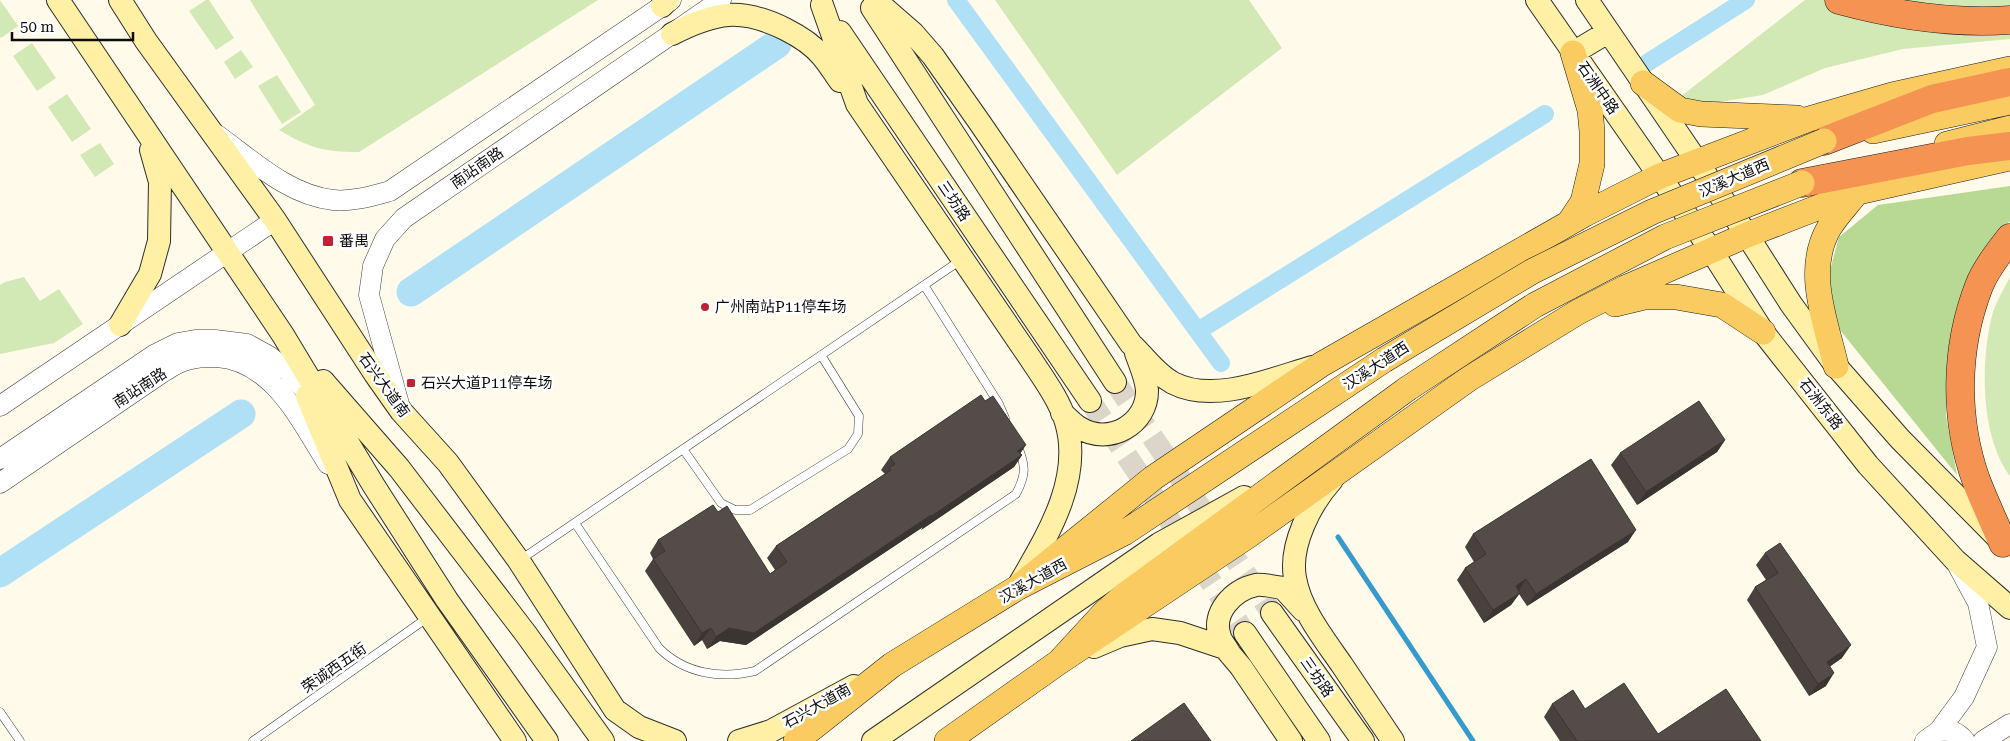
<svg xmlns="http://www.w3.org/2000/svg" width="2010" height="741" font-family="'Roboto Serif','Noto Sans SC',serif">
	<rect width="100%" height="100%" fill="#fffaea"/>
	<path fill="#d3e9b5" d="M0,0L18,26L1,38L0,37Z
		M206,0H209L234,38L216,50L189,11Z
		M250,0H598L359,152C324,152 309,148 279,130L315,105Z
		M995,0H1249L1282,48L1117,175Z
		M1805,0H2010V39L1903,49L1825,68L1763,95L1707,104L1680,97Z
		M32,43L56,78L37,91L13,56Z
		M241,50L253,67L235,79L224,62Z
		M277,75L301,112L282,124L258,86Z
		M67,94L91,129L72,142L48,107Z
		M100,143L114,164L95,177L80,155Z
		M24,277L40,301L59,289L83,324L54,343L0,354V285L5,282Z
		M2010,277V476C1980,437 1980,359 1993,312C1997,300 2004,289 2010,277Z"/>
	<path fill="#b7d994" d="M2010,186V221L1991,241L1949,357L1946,386V416L1957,475L1840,330L1827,282L1839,237L1878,205Z"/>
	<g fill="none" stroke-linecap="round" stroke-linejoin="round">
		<path stroke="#369acd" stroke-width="5" d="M1338,537L1473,741"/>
		<path stroke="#afe0f6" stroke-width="18" d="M956,0L1221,363
			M1647,63L1746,0
			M1198,331L1545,114"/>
		<path stroke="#afe0f6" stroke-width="29" d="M411,292L777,44
			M0,573L241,414"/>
		<path stroke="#dbd6c9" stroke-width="22" stroke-dasharray="22 11" stroke-linecap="butt" d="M1115,382L1272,613
			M1090,401L1245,633"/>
		<g stroke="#3f3f3f" stroke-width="9">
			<path id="service" d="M924,285L999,404L1005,418
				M683,449L721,503L735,510H750L848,449L858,434L859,416L821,355
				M575,523L659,648C685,674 721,679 755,671L1016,494C1026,475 1026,466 1018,447
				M520,560L961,260
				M0,712L20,741
				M253,741L427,618"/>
		</g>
		<g stroke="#3f3f3f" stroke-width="21">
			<path id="tertiary" d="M217,135C252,160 288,195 333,200C352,202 372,196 390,191L671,0
				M399,404L369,295L373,266L385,239L404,218L721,0
				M0,406L275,220
				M0,459L154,355L178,343L195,340H215L247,344L269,356L288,371L317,404
				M0,483L163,372C170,368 178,362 187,360C196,357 207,357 217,357C274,361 301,422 328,464
				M1939,731C1951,730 1957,731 1965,741
				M1925,741L1939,731L1964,697L1987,647L1978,603L1957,564
				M1983,741L2010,724"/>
		</g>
		<g stroke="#2e2e2e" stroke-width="24">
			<path id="secondary" d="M58,0L283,335L374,486L447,600L547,741
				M120,0L146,41L275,220L375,374L401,411L448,463L519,561L615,710L639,727L675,741
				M875,0L913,33L933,56L980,123L1131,344C1145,357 1156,374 1173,383C1214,404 1271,379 1312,367
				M1537,0L1711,250L1763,332L1868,465L1955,560L2010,608
				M1587,0L1747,235L1791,304L1836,366L1900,439L1996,536
				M822,5L857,104L1030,358C1043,378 1059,399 1066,422C1083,479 1047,536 1020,583
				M662,6L668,0
				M872,8L1115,382
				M840,32L1090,401
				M672,34C715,12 741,7 785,29C799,36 812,44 822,56C829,64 834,73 840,81
				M1573,53L1608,32
				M120,325L150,274L159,241L160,182L151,150
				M323,381L399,468L526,634L603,741
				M307,396L350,500L515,741
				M1062,413C1068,418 1074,425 1080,428C1109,446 1148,424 1147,390C1146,377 1140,365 1136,353
				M1332,480C1311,503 1289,545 1295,578C1300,609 1324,639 1342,665C1359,690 1376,716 1393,741
				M1272,613L1363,741
				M1245,633L1319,741
				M1094,647L1120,636L1152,629L1180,633L1225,648L1241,667L1291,741
				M1230,654C1227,648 1222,643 1220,637C1211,613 1233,590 1256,585C1264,584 1274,587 1283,588L1303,610
				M739,741L771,731L854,686
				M873,741L1159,544L1244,497"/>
		</g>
		<g stroke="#1d1d1d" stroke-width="26">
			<path id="primary" d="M1643,83L1680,110L1701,114L1797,118
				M1873,131L2010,102
				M1947,144L2010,128
				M1569,223L1583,202L1592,164V131L1590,110L1573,53
				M1615,304L1644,297H1676L1722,305L1763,332
				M1836,366C1826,322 1804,271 1829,228C1836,216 1848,204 1857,192
				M1017,588L1153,478L1322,364L1585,214L1660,176L1809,119L1892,95L2010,69
				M1059,662L1249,535L1470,378L1578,312L1625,288L1747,235L1858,192L2010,158
				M796,741L892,665L1017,588L1124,533L1384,360
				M947,741L1059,662L1105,612L1126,594L1407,389"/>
		</g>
		<g stroke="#1d1d1d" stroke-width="29">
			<path id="motorway" d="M1839,0C1894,15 1953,24 2010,20
				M1824,141L1932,99L2010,82
				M1802,183L1968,151L2010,146
				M2003,543C1994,522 1984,501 1976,480C1954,418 1955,348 1979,286C1985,270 1999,252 2010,238"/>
		</g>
		<use href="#service" stroke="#fff" stroke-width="8"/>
		<use href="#tertiary" stroke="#fff" stroke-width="20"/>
		<use href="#secondary" stroke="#fff0a5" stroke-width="22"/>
		<use href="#primary" stroke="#f9cb60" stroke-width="25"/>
		<use href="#motorway" stroke="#f59352" stroke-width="28"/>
		<g stroke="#1d1d1d" stroke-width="26" stroke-linecap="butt">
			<path id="primary-bridge" d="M1384,360L1533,271L1652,212L1824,141
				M1407,389L1535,305L1665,237L1802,183"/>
		</g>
		<use href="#primary-bridge" stroke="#f9cb60" stroke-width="25"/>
	</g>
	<path fill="#48413e" d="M1725,440L1717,452L1637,505L1611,465L1620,453Z
		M1020,453L1022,455L1014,467L921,530L923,527L746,645L720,641L707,649L702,640L694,646L645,571L653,559L650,553L658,540L718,512L770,574L775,570L767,558L776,546L885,474L881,470L890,457Z
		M1473,534L1628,542L1527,606L1519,594L1511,605L1484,623L1457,580L1465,568L1474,562L1465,547Z
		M1765,553L1842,658L1830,666L1826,686L1809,696L1747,600L1755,587L1766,580L1756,565Z
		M1552,704L1585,709L1658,734L1761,741H1560L1544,717Z"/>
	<path fill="#3b3532" d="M1725,440L1717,452L1637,505L1646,492Z
		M1026,445L1018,457L1017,451Z
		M1022,455L1014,467L921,530L930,517Z
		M931,515L923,527L746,645L720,641L707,649L716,637L729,628Z
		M1636,530L1628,542L1527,606L1536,594Z
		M1526,579L1518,592L1516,586Z
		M1520,593L1511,605L1484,623L1493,610Z
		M711,628L702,640L694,646L702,633Z
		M1851,645L1842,658L1818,675L1827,662Z
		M1834,673L1826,686L1809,696L1818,684Z"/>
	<path fill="#544c48" stroke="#3b3532" d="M981,395L985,401L993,396L1026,445L1017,451L1022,455L930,517L931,515L754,633L729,628L716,637L711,628L702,633L653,559L665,551L658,540L713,505L718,512L727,506L770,574L787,562L776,546L891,470L889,468L895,464L890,457Z
		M1699,401L1725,440L1646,492L1620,453Z
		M1591,459L1636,530L1536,594L1526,579L1516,586L1520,593L1493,610L1465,568L1486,554L1473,534Z
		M1780,543L1851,645L1827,662L1834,673L1818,684L1755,587L1778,573L1765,553Z
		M1624,683L1658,734L1726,689L1761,741H1577L1552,704L1573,690L1585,709Z
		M1184,703L1211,741H1131Z"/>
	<g fill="#bc2434" stroke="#fff" stroke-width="2">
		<rect x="322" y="235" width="12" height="12" rx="2.5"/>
		<circle cx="705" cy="307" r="5"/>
		<rect x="406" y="378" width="10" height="10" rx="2.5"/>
	</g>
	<g text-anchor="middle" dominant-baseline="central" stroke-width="5" stroke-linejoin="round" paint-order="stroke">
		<g font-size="15" fill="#0c0c0c" stroke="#fff">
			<text transform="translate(1598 88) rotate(55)">石洲中路</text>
			<text transform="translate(477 168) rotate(-35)">南站南路</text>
			<text transform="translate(1734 178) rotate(-23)">汉溪大道西</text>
			<text transform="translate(954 201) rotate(56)">三坊路</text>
			<text transform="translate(1376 366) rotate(-33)">汉溪大道西</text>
			<text transform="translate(384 385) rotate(54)">石兴大道南</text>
			<text transform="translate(140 388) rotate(-33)">南站南路</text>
			<text transform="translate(1821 404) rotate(52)">石洲东路</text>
			<text transform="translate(1033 581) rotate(-29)">汉溪大道西</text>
			<text transform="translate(334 668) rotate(-35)">荣诚西五街</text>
			<text transform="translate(1317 677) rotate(55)">三坊路</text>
			<text transform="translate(817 706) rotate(-29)">石兴大道南</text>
		</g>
		<g font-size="15" fill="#0c0c0c" stroke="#fff" text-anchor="start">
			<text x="339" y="241">番禺</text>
			<text x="715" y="307">广州南站P11停车场</text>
			<text x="421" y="383">石兴大道P11停车场</text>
		</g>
	</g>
	<path d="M12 32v8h121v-8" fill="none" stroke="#0c0c0c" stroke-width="2.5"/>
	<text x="20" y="32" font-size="15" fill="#0c0c0c" stroke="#ffffff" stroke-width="4" paint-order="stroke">50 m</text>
</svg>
